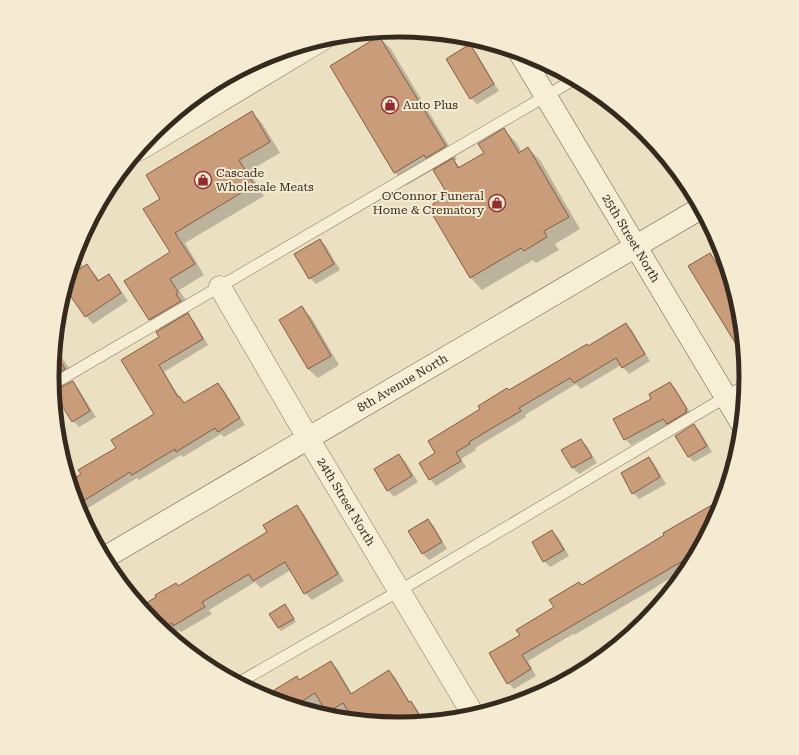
<svg xmlns="http://www.w3.org/2000/svg" width="799" height="755" font-family="'Roboto Serif',serif">
	<rect width="100%" height="100%" fill="#ece0c3"/>
	<path fill="#0003" d="M379,37L391,49L457,159L454,161L461,168L485,154L504,130L516,142L522,152L528,148L540,160L580,229L555,244L559,250L536,263L533,260L482,290L470,277L449,196L434,169L407,185L395,173L331,66Z
		M469,45L476,52L499,91L477,104L471,98Z
		M252,112L262,123L280,153L249,171L264,196L185,243L204,275L179,290L188,303L186,304L190,312L187,314L194,321L208,345L164,372L180,398L185,403L218,384L224,390L245,425L224,437L221,434L183,457L181,455L139,480L137,478L80,513L70,482L82,475L117,448L155,415L161,330L150,319L171,253L161,199Z
		M320,240L326,246L340,270L316,284L310,278Z
		M76,254L84,268L87,266L94,273L100,281L109,275L116,283L128,301L93,324L86,316L66,287Z
		M710,254L719,265L725,261L740,310L745,357L689,267Z
		M302,308L311,317L339,365L318,378L308,369Z
		M626,324L632,330L650,361L629,374L621,365L581,389L576,384L525,415L526,417L475,448L476,450L461,459L466,467L436,486L430,479L420,463L436,454L509,391Z
		M55,347L73,374L53,386L52,377Z
		M72,382L78,388L96,417L79,427L73,421Z
		M670,383L676,389L692,416L670,424L631,445L625,439L653,399Z
		M694,425L700,431L712,452L694,462L688,456Z
		M581,440L587,446L597,463L579,474L573,468L563,451Z
		M399,455L405,461L418,482L394,497L388,490Z
		M649,458L655,465L666,484L639,499L633,493Z
		M724,499L720,511L691,565L648,592L574,635L573,634L528,661L536,676L514,689L508,683L521,635L582,586L666,536L664,534Z
		M296,506L304,514L344,581L312,600L305,593L291,570L261,588L255,582L209,610L212,614L181,632L179,630L169,636L154,623L141,607L176,584L179,587L269,532Z
		M428,520L434,526L447,549L429,560L423,554L409,531Z
		M551,531L558,537L569,556L550,567L544,561L533,542Z
		M287,608L296,622L281,631L278,628Z
		M331,662L337,668L352,694L389,672L395,677L410,703L416,708L425,722L399,725L355,721L348,709L331,718L264,697L300,681Z"/>
	<path fill="#c99c7a" stroke="#845c41" d="M379,36L446,146L426,158L424,155L394,173L330,66Z
		M470,44L494,84L470,99L446,59Z
		M252,111L270,142L239,160L254,185L175,233L195,264L170,279L178,292L176,294L181,301L149,320L124,281L170,252L143,209L160,199L146,175Z
		M504,128L519,153L528,147L569,217L544,231L547,237L524,251L521,248L470,278L428,207L448,195L433,170L453,158L458,168L484,153L478,144Z
		M320,239L334,264L309,279L294,254Z
		M710,253L736,295L740,310L745,359L688,266Z
		M87,264L98,281L109,274L121,293L85,317L65,288L69,276Z
		M302,306L331,356L308,369L279,320Z
		M188,313L203,339L159,365L178,397L179,396L184,403L218,383L240,418L218,432L215,428L176,452L175,449L132,475L130,472L77,505L70,481L81,474L78,470L116,448L111,440L154,414L121,360L159,337L156,332Z
		M626,323L645,354L622,368L616,358L574,383L570,378L519,408L521,411L469,442L470,444L456,452L461,461L429,480L419,463L435,453L428,441L480,409L478,406L507,388L509,390L587,344L588,346Z
		M55,351L65,369L52,376Z
		M73,381L90,411L72,422L53,391Z
		M670,382L687,409L685,410L687,412L667,424L663,419L624,440L613,419L651,399L649,394Z
		M694,424L707,446L688,457L675,436Z
		M581,439L592,457L572,468L561,450Z
		M399,454L412,476L387,491L374,469Z
		M649,457L660,477L632,494L621,473Z
		M724,498L720,511L698,552L522,655L531,669L507,684L489,653L520,635L516,630L554,607L549,600L579,582L582,585L664,535L663,533Z
		M297,505L338,574L304,594L285,562L253,581L249,574L202,602L205,607L173,626L172,623L161,629L154,623L140,607L156,597L155,595L176,583L178,586L267,532L263,525Z
		M428,519L442,542L422,554L408,531Z
		M552,530L564,550L543,562L532,542Z
		M285,604L294,619L278,628L269,614Z
		M331,661L351,694L389,670L409,702L411,701L424,723L399,725L354,721L343,703L327,713L315,693L293,707L263,697L297,676L299,680Z"/>
	<g fill="none" stroke-linecap="round" stroke-linejoin="round">
		<g stroke="#86725a" stroke-width="12">
			<path id="lane" d="M53,384L575,79
				M238,683L399,591L746,385"/>
		</g>
		<g stroke="#86725a" stroke-width="23">
			<g id="street">
				<path d="M140,149L323,39"/>
				<path id="s1" d="M220,287L308,438L474,716"/>
			</g>
		</g>
		<g stroke="#68533e" stroke-width="23">
			<g id="secondary">
				<path id="s2" d="M520,53L742,424"/>
				<path id="s3" d="M104,558L701,208"/>
			</g>
		</g>
		<use href="#lane" stroke="#f7eed6" stroke-width="11"/>
		<use href="#street" stroke="#f7eed6" stroke-width="22"/>
		<use href="#secondary" stroke="#f7eed6" stroke-width="22"/>
	</g>
	<defs>
		<g id="shop-ring" transform="scale(0.9)"><circle r="9.5" fill="#f4ebd2" stroke="#932d2d" stroke-width="1.5"/><path d="M-5-2.5h2.3a2.7 3.5 0 0 1 5.4 0H5L5.5 6h-11ZM-1.5-2.5h3a1.5 2.3 0 0 0-3 0Z" fill="#932d2d"/></g>
	</defs>
	<g fill-rule="evenodd">
		<use href="#shop-ring" x="390" y="105"/>
		<use href="#shop-ring" x="203" y="180"/>
		<use href="#shop-ring" x="497" y="203"/>
	</g>
	<g text-anchor="middle" dominant-baseline="central" stroke-width="4" stroke-linejoin="round" paint-order="stroke">
		<g font-size="12" fill="#362a1e" stroke="#f4ebd2" text-anchor="start">
			<text x="403" y="105">Auto Plus</text>
			<text x="216" y="173">Cascade<tspan x="216" dy="14">Wholesale Meats</tspan></text>
			<text x="484" y="196" text-anchor="end">O'Connor Funeral<tspan x="484" dy="14">Home &amp; Crematory</tspan></text>
		</g>
		<g font-size="12" fill="#362a1e" stroke="#f4ebd2">
			<text stroke="none"><textPath href="#s2" startOffset="216">25th Street North</textPath></text>
			<text stroke="none"><textPath href="#s3" startOffset="346">8th Avenue North</textPath></text>
			<text stroke="none"><textPath href="#s1" startOffset="249">24th Street North</textPath></text>
		</g>
	</g>
	<path d="M0 0H799V755H0ZM59 377a340 340 0 1 1 680 0a340 340 0 1 1-680 0Z" fill="#f4ebd2" fill-rule="evenodd"/>
	<path fill="none" stroke="#362a1e" stroke-width="5" d="M59 377a340 340 0 1 1 680 0a340 340 0 1 1-680 0Z"/>
</svg>
